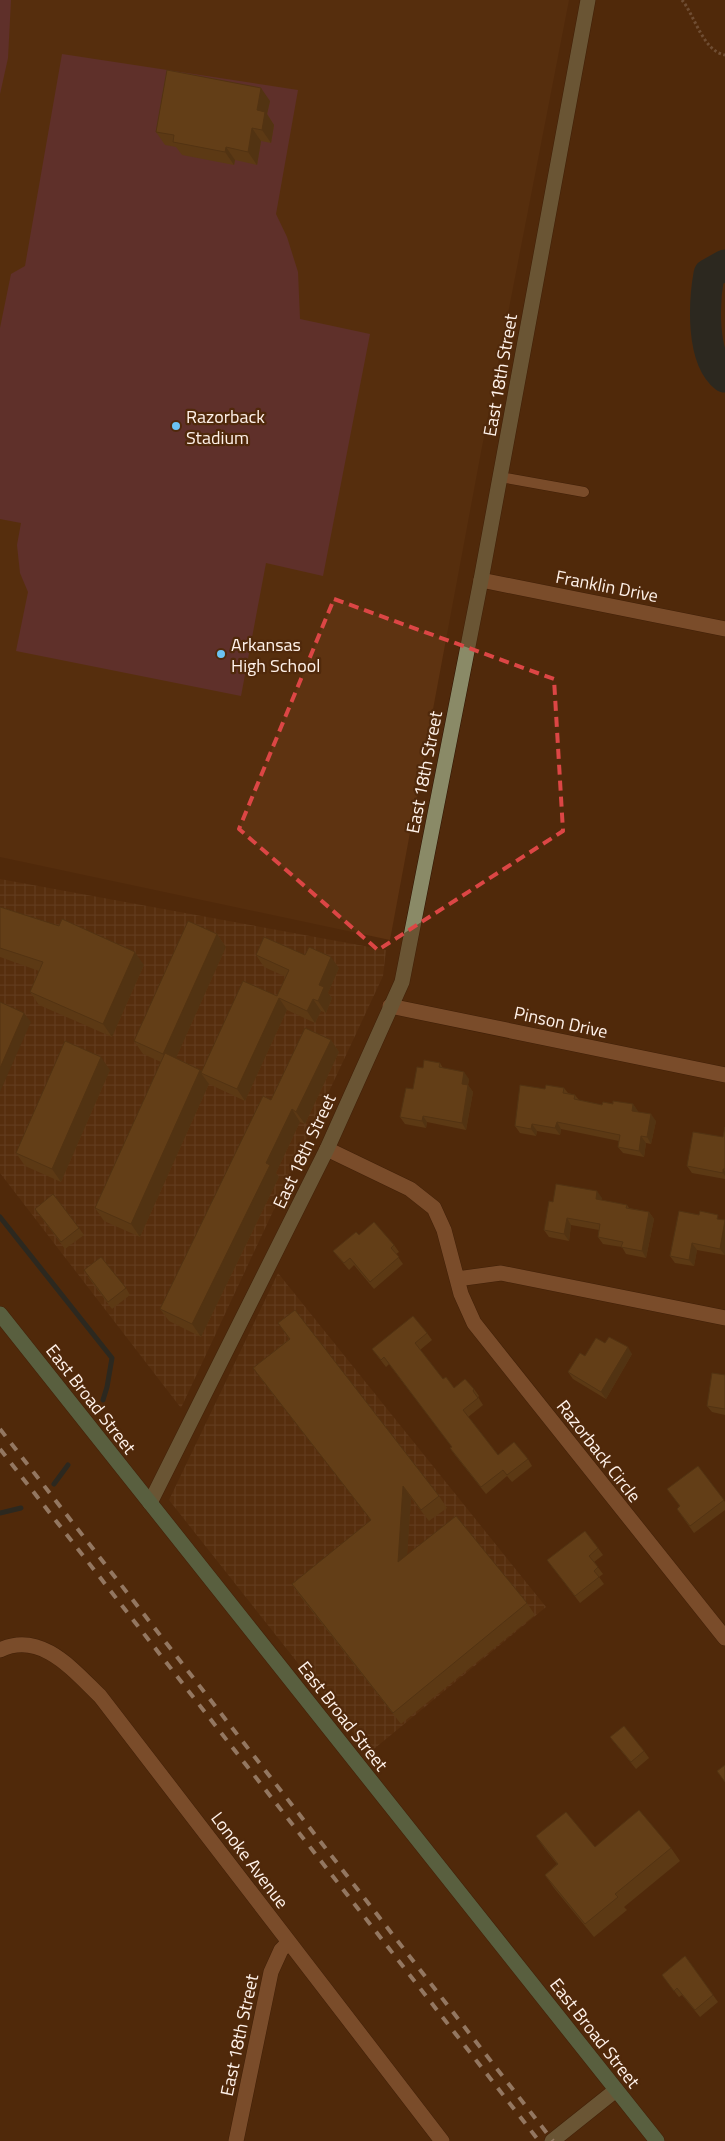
<svg xmlns="http://www.w3.org/2000/svg" width="725" height="2141" font-family="'Titillium Web',sans-serif">
	<defs>
		<pattern id="industrial-grid" width="8" height="8" patternUnits="userSpaceOnUse" patternTransform="scale(1.25)"><rect width="8" height="8" fill="#5e3311"/><path d="M0 4h8M4 0v8" fill="none" stroke="#765134"/></pattern>
	</defs>
	<rect width="100%" height="100%" fill="#50290b"/>
	<path fill="#5e3311" d="M0,0H569L481,452L390,940L0,857Z"/>
	<path fill="url(#industrial-grid)" d="M0,879L386,950L383,976L181,1408L0,1173Z
		M278,1273L546,1607L369,1753L169,1500Z"/>
	<path fill="#713851" d="M0,0H11L8,58L0,94Z
		M62,54L298,90L276,214L287,237L298,272L300,319L370,334L323,576L266,563L241,696L16,651L28,592L20,573L17,545L21,523L0,519V328L11,274L25,266Z"/>
	<g fill="none" stroke-linecap="round" stroke-linejoin="round">
		<path stroke="#002739" stroke-width="5" d="M0,1217L112,1358L107,1387L103,1400
			M54,1484L68,1465
			M0,1513L21,1508"/>
		<path stroke="#002739" stroke-width="31" d="M725,265L709,274C704,302 701,358 725,377"/>
		<g stroke="#2e1402" stroke-width="11">
			<path id="lane" d="M500,477L584,492"/>
		</g>
		<g stroke="#2e1402" stroke-width="16">
			<path id="street" d="M481,580L725,629
				M390,1006L725,1075
				M327,1149L410,1189L434,1208L444,1230L461,1294L474,1323L725,1638
				M457,1279L501,1273L725,1318
				M0,1650C41,1630 74,1671 100,1696L442,2141
				M236,2141L271,1972L281,1950L289,1942"/>
		</g>
		<g stroke="#2e1402" stroke-width="16">
			<path id="secondary" d="M150,1503L327,1149L402,982L481,580L588,0
				M552,2141L616,2090"/>
		</g>
		<g stroke="#2e1402" stroke-width="16">
			<path id="primary" d="M0,1314L657,2141"/>
		</g>
		<path stroke="#967964" stroke-width="3" stroke-dasharray="2.5 2.5" stroke-linecap="butt" d="M682,0C695,16 703,51 725,55"/>
		<use href="#lane" stroke="#ae7550" stroke-width="10"/>
		<use href="#street" stroke="#ae7550" stroke-width="15"/>
		<use href="#secondary" stroke="#8a8a67" stroke-width="15"/>
		<use href="#primary" stroke="#659f7e" stroke-width="15"/>
		<path stroke="#e5d4c9" stroke-width="4" stroke-dasharray="9 9" stroke-linecap="butt" d="M0,1429L553,2141
			M0,1449L539,2141"/>
	</g>
	<path fill="#6a4c21" d="M270,101L267,114L274,125L271,143L261,141L257,165L235,160L234,165L182,155L176,147L165,145L156,132Z
		M0,907L59,926L144,965L112,1037L39,1005L30,992L39,971L0,957Z
		M217,934L226,947L176,1058L200,1070L201,1071L277,996L286,977L264,967L256,955H305L339,968L328,993L332,998L326,1013L321,1011L315,1023L287,1010L245,1101L209,1084L140,1237L104,1221L95,1208L161,1062L143,1054L134,1041Z
		M331,1040L339,1052L305,1124L300,1122L276,1173L279,1177L201,1337L169,1321L160,1309Z
		M440,1063L443,1068L469,1079L468,1085L473,1092L466,1130L427,1122L426,1128L405,1124L400,1117L423,1068Z
		M110,1070L61,1182L25,1166L16,1153Z
		M564,1088L568,1093L575,1095L579,1100L602,1105L613,1104H633L638,1112L656,1121L651,1144L646,1143L644,1157L623,1153L618,1147L619,1141L561,1129L560,1135L537,1131L536,1136L520,1133L515,1126L545,1089Z
		M725,1127V1179L692,1173L687,1166L723,1137Z
		M602,1198L601,1200L627,1205L629,1208L649,1212L654,1219L646,1258L626,1254L622,1247L603,1244L598,1237L599,1230L571,1225L569,1241L549,1237L544,1230L553,1202Z
		M35,1209L79,1228L84,1235L65,1249Z
		M699,1215L725,1255L697,1250L694,1266L675,1263L670,1256Z
		M359,1235L394,1245L399,1252L396,1254L403,1264L374,1289L354,1265L349,1270L333,1251Z
		M88,1277L126,1288L130,1295L112,1309Z
		M278,1323L439,1496L447,1508L429,1521L411,1498L407,1555L527,1603L535,1615L401,1724L300,1596L292,1584L371,1520L261,1379L253,1368L289,1339Z
		M427,1333L432,1340L420,1350L443,1379L454,1388L474,1389L479,1396L478,1397L483,1405L468,1417L498,1455L528,1459L532,1466L512,1482L507,1476L486,1494L455,1455L450,1448L452,1447L389,1364L386,1367L372,1349Z
		M605,1343L632,1354L606,1399L573,1379L568,1372L585,1356Z
		M725,1375V1415L712,1412L707,1406Z
		M698,1466L725,1502V1510L694,1533L677,1509L679,1506Z
		M598,1548L603,1555L594,1562L603,1574L599,1577L604,1584L580,1603L547,1560Z
		M610,1737L644,1751L649,1758L636,1769Z
		M536,1836L595,1847L671,1848L680,1861L624,1907L627,1910L594,1937L554,1888L545,1875L557,1864L545,1849Z
		M685,1956L718,2002L700,2017L682,1995L679,1997L662,1975Z"/>
	<path fill="#563e1b" d="M261,88L270,101L267,114L274,125L271,143L262,130L257,110Z
		M252,128L261,141L257,165L248,152Z
		M226,147L235,160L234,165L225,152Z
		M217,934L226,947L172,1067L163,1054Z
		M135,952L144,965L112,1037L103,1024Z
		M331,957L339,968L328,993L332,998L326,1013L318,1001L319,985Z
		M279,998L287,1010L245,1101L237,1089Z
		M313,999L321,1011L315,1023L307,1011Z
		M24,1013L31,1022L0,1092V1068Z
		M331,1040L339,1052L305,1124L296,1112Z
		M101,1057L110,1070L61,1182L52,1169Z
		M200,1070L203,1074L201,1073L209,1084L140,1237L131,1224Z
		M464,1072L469,1079L467,1091L462,1084Z
		M468,1085L473,1092L466,1130L462,1123Z
		M633,1104L638,1111L637,1117L632,1111Z
		M292,1109L300,1122L276,1173L279,1177L201,1337L192,1324L266,1163Z
		M651,1114L656,1121L651,1144L647,1137Z
		M423,1116L427,1122L426,1128L422,1121Z
		M557,1122L561,1129L560,1135L555,1128Z
		M532,1124L537,1131L536,1136L531,1129Z
		M641,1136L646,1143L644,1157L639,1151Z
		M723,1169L725,1171V1176L723,1173Z
		M597,1191L602,1198L600,1206L596,1199Z
		M649,1212L654,1219L646,1258L642,1251Z
		M567,1218L571,1225L569,1241L564,1234Z
		M725,1222V1255L720,1249Z
		M692,1243L697,1250L694,1266L689,1260Z
		M628,1347L632,1354L606,1399L601,1392Z
		M403,1486L411,1498L406,1574L398,1562Z"/>
	<path fill="#7b5826" stroke="#563e1b" d="M167,70L261,88L257,110L265,112L262,130L252,128L248,152L226,147L225,152L173,142L174,135L156,132Z
		M0,907L59,926L62,919L135,952L103,1024L30,992L43,962L0,948Z
		M188,921L217,934L163,1054L134,1041Z
		M264,937L305,955L309,947L331,957L319,985L324,987L318,1001L313,999L307,1011L279,998L237,1089L201,1073L243,981L277,996L289,970L256,955Z
		M0,1002L24,1013L0,1068Z
		M305,1028L331,1040L296,1112L292,1109L266,1163L270,1165L192,1324L160,1309L263,1096L271,1100Z
		M65,1041L101,1057L52,1169L16,1153Z
		M165,1053L200,1070L131,1224L95,1208Z
		M424,1060L440,1063L439,1067L464,1072L462,1084L468,1085L462,1123L423,1116L422,1121L400,1117L406,1088L413,1089L417,1067L423,1068Z
		M520,1085L545,1089L546,1085L564,1088L563,1093L575,1095L574,1099L602,1105L603,1102L613,1104V1101L633,1104L632,1111L651,1114L647,1137L641,1136L639,1151L618,1147L620,1135L557,1122L555,1128L532,1124L531,1129L515,1126Z
		M725,1127V1169H723V1173L687,1166L693,1132L723,1137Z
		M556,1184L597,1191L596,1199L627,1205L626,1208L649,1212L642,1251L621,1247L623,1242L598,1237L600,1224L567,1218L564,1234L544,1230L549,1201L553,1202Z
		M53,1194L79,1228L61,1242L35,1209Z
		M679,1211L699,1215L700,1211L718,1215L717,1219L725,1220L720,1249L692,1243L689,1260L670,1256Z
		M374,1222L394,1245L391,1248L399,1257L370,1282L350,1258L344,1263L333,1251L356,1232L359,1235Z
		M101,1257L126,1288L108,1302L84,1270Z
		M295,1310L439,1496L421,1510L403,1486L398,1562L456,1516L527,1603L393,1713L292,1584L371,1520L253,1368L290,1339L278,1323Z
		M413,1316L427,1333L415,1343L443,1379L446,1377L454,1388L465,1379L474,1389L473,1391L478,1398L463,1410L498,1455L514,1442L528,1459L507,1475L503,1470L481,1487L450,1448L452,1447L384,1357L381,1360L372,1349Z
		M609,1337L628,1347L601,1392L568,1372L580,1353L585,1356L596,1338L605,1343Z
		M712,1373L725,1375V1409L707,1406Z
		M698,1466L724,1500L690,1526L677,1509L680,1506L667,1489Z
		M585,1531L598,1548L589,1556L598,1567L594,1571L599,1577L575,1596L547,1560Z
		M624,1726L644,1751L631,1762L610,1737Z
		M725,1765V1782L717,1771Z
		M639,1810L671,1848L615,1894L618,1897L585,1924L545,1875L558,1864L536,1836L566,1812L595,1847Z
		M685,1956L713,1995L695,2010L677,1988L674,1991L662,1975Z"/>
	<path d="M0 0H725V2141H0ZM334,599L554,679L563,831L378,950L239,829Z" fill="#50290b" fill-opacity=".55" fill-rule="evenodd"/>
	<path fill="none" stroke="#dc4645" stroke-width="4" stroke-dasharray="10 6" stroke-linejoin="round" d="M334,599L554,679L563,831L378,950L239,829Z"/>
	<g fill="#6bc3f2" stroke="#50290b" stroke-width="2">
		<circle cx="176" cy="426" r="5"/>
		<circle cx="221" cy="654" r="5"/>
	</g>
	<g text-anchor="middle" dominant-baseline="central" stroke-width="4.5" stroke-linejoin="round" paint-order="stroke">
		<g font-size="18" fill="#fff2ea" stroke="#50290b">
			<text transform="translate(500 375) rotate(-80)">East 18th Street</text>
			<text transform="translate(607 586) rotate(11)">Franklin Drive</text>
			<text transform="translate(424 772) rotate(-79)">East 18th Street</text>
			<text transform="translate(561 1022) rotate(12)">Pinson Drive</text>
			<text transform="translate(304 1151) rotate(-65)">East 18th Street</text>
			<text transform="translate(91 1399) rotate(52)">East Broad Street</text>
			<text transform="translate(599 1451) rotate(52)">Razorback Circle</text>
			<text transform="translate(343 1716) rotate(52)">East Broad Street</text>
			<text transform="translate(250 1860) rotate(53)">Lonoke Avenue</text>
			<text transform="translate(595 2033) rotate(52)">East Broad Street</text>
			<text transform="translate(239 2035) rotate(-78)">East 18th Street</text>
		</g>
		<g font-size="18" fill="#fff2ea" stroke="#50290b" text-anchor="start">
			<text x="186" y="416">Razorback<tspan x="186" dy="21">Stadium</tspan></text>
			<text x="231" y="644">Arkansas<tspan x="231" dy="21">High School</tspan></text>
		</g>
	</g>
</svg>
